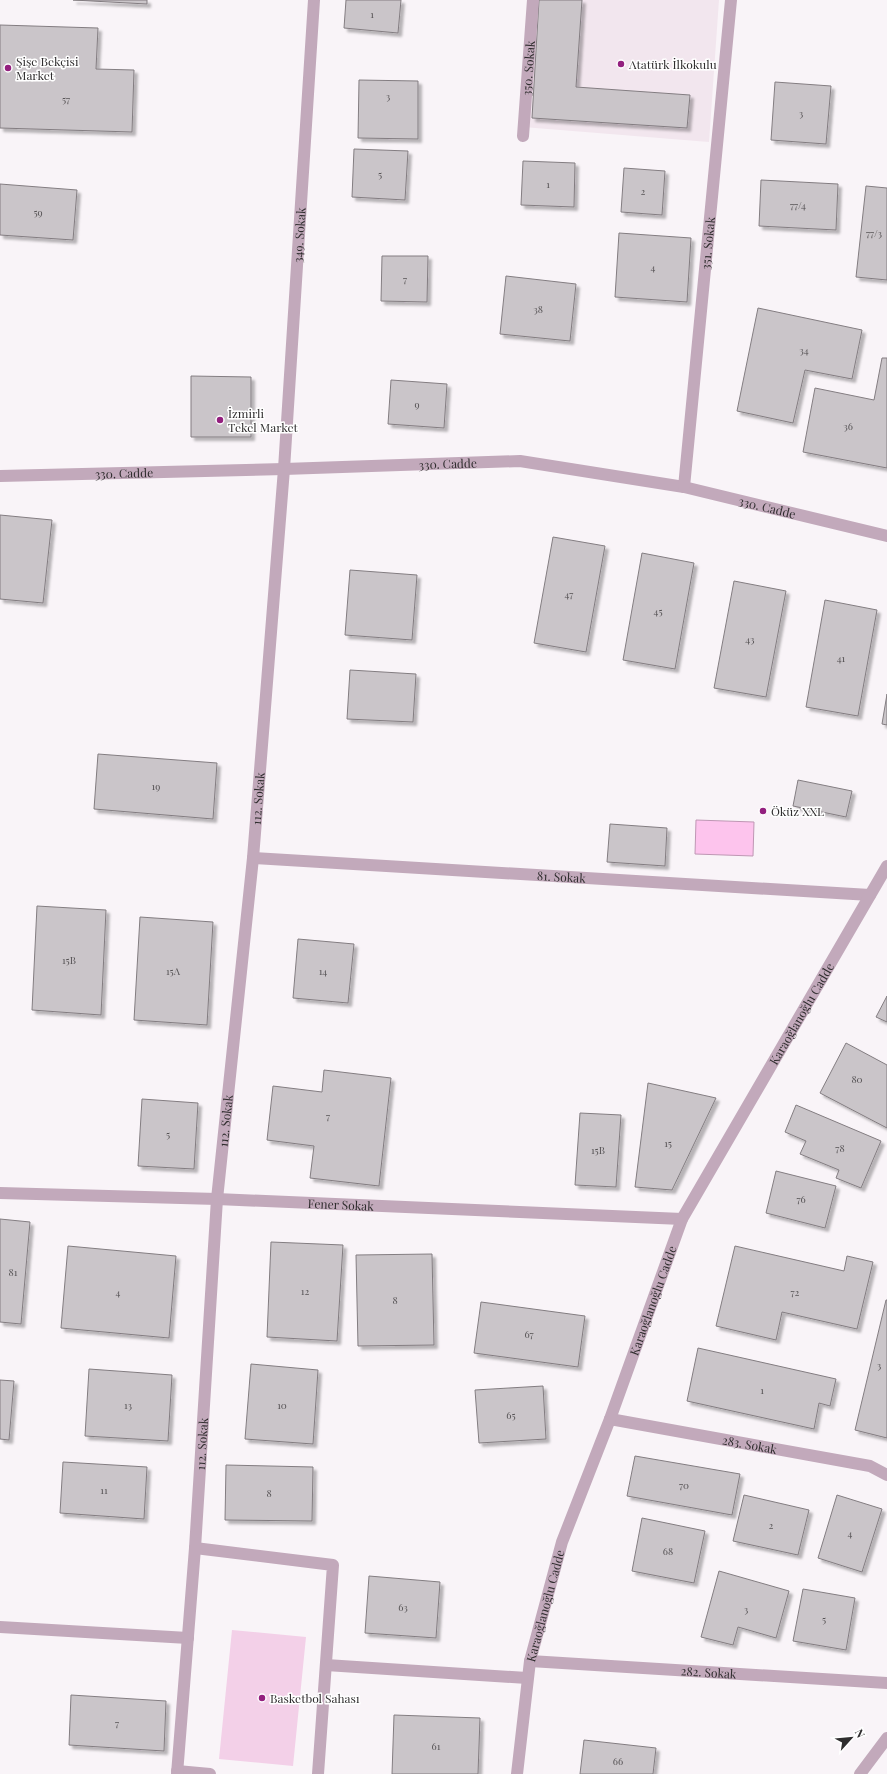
<svg xmlns="http://www.w3.org/2000/svg" width="887" height="1774" font-family="'Playfair Display',serif">
	<defs>
		<filter id="shadow"><feDropShadow dx="3.5" dy="3.5" stdDeviation="1" flood-color="#0004"/></filter>
	</defs>
	<rect width="100%" height="100%" fill="#f9f4f8"/>
	<path fill="#f2e6ee" d="M532,0H719L709,142L523,127Z"/>
	<path fill="#f3d0e8" d="M232,1630L306,1637L293,1766L219,1759Z"/>
	<path fill="#fdc4ed" stroke="#bf97b4" d="M696,820L754,822L753,856L695,854Z"/>
	<path fill="#cac5c9" stroke="#837d81" filter="url(#shadow)" d="M73,0H147V4Z
		M346,0H401L398,33L344,28Z
		M539,0H582L576,87L690,95L687,128L532,118Z
		M0,25L98,28L96,69L134,70L132,132L0,128Z
		M359,80L418,81V139L358,138Z
		M775,82L831,86L826,144L771,140Z
		M354,149L408,151L405,200L352,197Z
		M523,161L575,163L574,207L521,205Z
		M624,168L665,171L662,215L621,212Z
		M761,180L838,184L836,230L759,226Z
		M0,184L77,190L73,240L0,235Z
		M866,186L887,188V280L856,277Z
		M619,233L691,238L687,302L615,297Z
		M382,256H428L427,302L381,301Z
		M506,276L576,284L570,341L500,334Z
		M758,308L862,330L852,379L805,370L793,423L737,411Z
		M882,358H887V468L803,452L815,388L874,400Z
		M191,376L251,377V437H191Z
		M391,380L447,384L444,428L388,424Z
		M0,515L52,520L43,603L0,599Z
		M553,537L605,546L586,652L534,643Z
		M642,553L694,563L675,669L623,660Z
		M350,570L417,575L412,640L345,635Z
		M734,581L786,591L766,697L714,688Z
		M825,600L877,610L858,716L806,707Z
		M350,670L416,674L413,722L347,719Z
		M887,694V725L882,724Z
		M98,754L217,763L213,819L94,809Z
		M798,780L852,791L846,817L793,806Z
		M610,824L667,828L665,866L607,862Z
		M37,906L106,910L101,1015L32,1010Z
		M140,917L213,922L207,1025L134,1020Z
		M298,939L354,944L348,1003L293,998Z
		M887,996V1022L876,1017Z
		M846,1043L887,1065V1128L820,1093Z
		M324,1070L391,1078L379,1186L310,1178L314,1146L267,1140L273,1086L322,1092Z
		M648,1083L716,1098L672,1190L635,1187Z
		M142,1099L198,1103L194,1169L138,1166Z
		M796,1105L881,1141L861,1188L836,1178L839,1170L800,1154L806,1141L785,1132Z
		M580,1113L621,1115L616,1187L575,1185Z
		M776,1171L836,1186L825,1228L766,1213Z
		M0,1219L30,1222L21,1324L0,1322Z
		M271,1242L343,1245L337,1341L267,1337Z
		M68,1246L176,1256L169,1338L61,1328Z
		M735,1246L844,1271L847,1256L873,1262L857,1329L782,1312L776,1340L716,1326Z
		M432,1254L434,1345L358,1346L356,1255Z
		M886,1300H887V1438L855,1430Z
		M481,1302L585,1316L578,1367L474,1353Z
		M698,1348L836,1379L830,1406L819,1403L814,1429L687,1401Z
		M251,1364L318,1370L313,1444L245,1439Z
		M89,1369L172,1375L168,1441L85,1436Z
		M0,1380L14,1381L9,1440L0,1439Z
		M543,1386L546,1439L479,1443L475,1390Z
		M635,1456L740,1474L732,1515L627,1496Z
		M63,1462L147,1467L144,1519L60,1513Z
		M226,1465L313,1467L312,1521L225,1520Z
		M744,1495L809,1510L798,1555L733,1541Z
		M837,1495L882,1509L862,1572L818,1558Z
		M642,1518L705,1531L694,1583L632,1571Z
		M719,1571L789,1591L776,1638L738,1627L733,1645L701,1637Z
		M369,1576L440,1582L436,1638L365,1633Z
		M803,1589L855,1598L846,1650L793,1641Z
		M71,1695L166,1701L164,1751L69,1745Z
		M394,1715L480,1718L478,1774H392Z
		M584,1740L656,1748L653,1774H580Z"/>
	<g fill="none" stroke-linecap="round" stroke-linejoin="round">
		<path stroke="#c2a9bb" stroke-width="12" id="s1" d="M523,136L533,0"/>
		<g stroke="#c2a9bb" stroke-width="12">
			<path id="s2" d="M0,476L284,469L520,461L684,487L887,536"/>
			<path id="s3" d="M684,487L731,0"/>
			<path id="s4" d="M253,858L870,895"/>
			<path id="s5" d="M0,1193L217,1199L682,1219"/>
			<path id="s6" d="M610,1419L870,1466L887,1475"/>
			<path d="M195,1548L333,1565L318,1774"/>
			<path d="M0,1627L188,1638"/>
			<path id="s7" d="M530,1661L887,1683"/>
			<path d="M326,1665L527,1678"/>
			<path d="M177,1771L210,1774"/>
			<path id="s8" d="M177,1774L195,1548L217,1199L253,858L284,469L314,0"/>
			<path id="s9" d="M517,1774L530,1661L562,1542L610,1419L682,1219L887,866"/>
			<path d="M860,1774L887,1738"/>
		</g>
	</g>
	<g fill="#931f7e" stroke="#fff" stroke-width="1.5">
		<circle cx="621" cy="64" r="4"/>
		<circle cx="8" cy="68" r="4"/>
		<circle cx="220" cy="420" r="4"/>
		<circle cx="763" cy="811" r="4"/>
		<circle cx="262" cy="1698" r="4"/>
	</g>
	<g text-anchor="middle" dominant-baseline="central" stroke-width="3" stroke-linejoin="round" paint-order="stroke">
		<g font-size="10" fill="#565355">
			<text x="372" y="14">1</text>
			<text x="388" y="96">3</text>
			<text x="66" y="99">57</text>
			<text x="801" y="113">3</text>
			<text x="380" y="174">5</text>
			<text x="548" y="184">1</text>
			<text x="643" y="191">2</text>
			<text x="798" y="205">77/4</text>
			<text x="38" y="212">59</text>
			<text x="874" y="233">77/3</text>
			<text x="653" y="267">4</text>
			<text x="405" y="279">7</text>
			<text x="538" y="309">38</text>
			<text x="804" y="350">34</text>
			<text x="417" y="404">9</text>
			<text x="848" y="426">36</text>
			<text x="569" y="594">47</text>
			<text x="658" y="611">45</text>
			<text x="750" y="639">43</text>
			<text x="841" y="658">41</text>
			<text x="156" y="786">19</text>
			<text x="69" y="960">15B</text>
			<text x="173" y="971">15A</text>
			<text x="323" y="971">14</text>
			<text x="857" y="1079">80</text>
			<text x="328" y="1116">7</text>
			<text x="168" y="1134">5</text>
			<text x="668" y="1143">15</text>
			<text x="840" y="1148">78</text>
			<text x="598" y="1150">15B</text>
			<text x="801" y="1199">76</text>
			<text x="13" y="1272">81</text>
			<text x="305" y="1291">12</text>
			<text x="118" y="1292">4</text>
			<text x="795" y="1292">72</text>
			<text x="395" y="1300">8</text>
			<text x="529" y="1334">67</text>
			<text x="879" y="1365">3</text>
			<text x="762" y="1390">1</text>
			<text x="128" y="1405">13</text>
			<text x="282" y="1405">10</text>
			<text x="511" y="1415">65</text>
			<text x="684" y="1485">70</text>
			<text x="104" y="1490">11</text>
			<text x="269" y="1493">8</text>
			<text x="771" y="1525">2</text>
			<text x="850" y="1533">4</text>
			<text x="668" y="1551">68</text>
			<text x="403" y="1607">63</text>
			<text x="746" y="1609">3</text>
			<text x="824" y="1619">5</text>
			<text x="117" y="1723">7</text>
			<text x="436" y="1746">61</text>
			<text x="618" y="1761">66</text>
		</g>
		<g font-size="12" fill="#2f2d2e" stroke="#fff" text-anchor="start">
			<text x="16" y="61">Şişe Bekçisi<tspan x="16" dy="14">Market</tspan></text>
			<text x="629" y="64">Atatürk İlkokulu</text>
			<text x="228" y="413">İzmirli<tspan x="228" dy="14">Tekel Market</tspan></text>
			<text x="771" y="811">Öküz XXL</text>
			<text x="270" y="1698">Basketbol Sahası</text>
		</g>
		<g font-size="12" fill="#2f2d2e" stroke="#fff">
			<text stroke="none"><textPath href="#s1" startOffset="68">350. Sokak</textPath></text>
			<text stroke="none"><textPath href="#s8" startOffset="1544">349. Sokak</textPath></text>
			<text stroke="none"><textPath href="#s3" startOffset="245">351. Sokak</textPath></text>
			<text stroke="none"><textPath href="#s2" startOffset="448">330. Cadde</textPath></text>
			<text stroke="none"><textPath href="#s2" startOffset="124">330. Cadde</textPath></text>
			<text stroke="none"><textPath href="#s2" startOffset="772">330. Cadde</textPath></text>
			<text stroke="none"><textPath href="#s8" startOffset="979">112. Sokak</textPath></text>
			<text stroke="none"><textPath href="#s4" startOffset="309">81. Sokak</textPath></text>
			<text stroke="none"><textPath href="#s9" startOffset="819">Karaoğlanoğlu Cadde</textPath></text>
			<text stroke="none"><textPath href="#s8" startOffset="655">112. Sokak</textPath></text>
			<text stroke="none"><textPath href="#s5" startOffset="341">Fener Sokak</textPath></text>
			<text stroke="none"><textPath href="#s9" startOffset="495">Karaoğlanoğlu Cadde</textPath></text>
			<text stroke="none"><textPath href="#s8" startOffset="331">112. Sokak</textPath></text>
			<text stroke="none"><textPath href="#s6" startOffset="142">283. Sokak</textPath></text>
			<text stroke="none"><textPath href="#s9" startOffset="171">Karaoğlanoğlu Cadde</textPath></text>
			<text stroke="none"><textPath href="#s7" startOffset="179">282. Sokak</textPath></text>
		</g>
	</g>
	<g transform="translate(851 1738) rotate(63)" stroke="#ffffff" stroke-width="3" paint-order="stroke">
	<path d="M0-3L7 15L0 10L-7 15Z" fill="#2f2d2e"/>
	<text y="-6" font-size="11" font-weight="bold" text-anchor="middle" fill="#2f2d2e">N</text>
	</g>
</svg>
